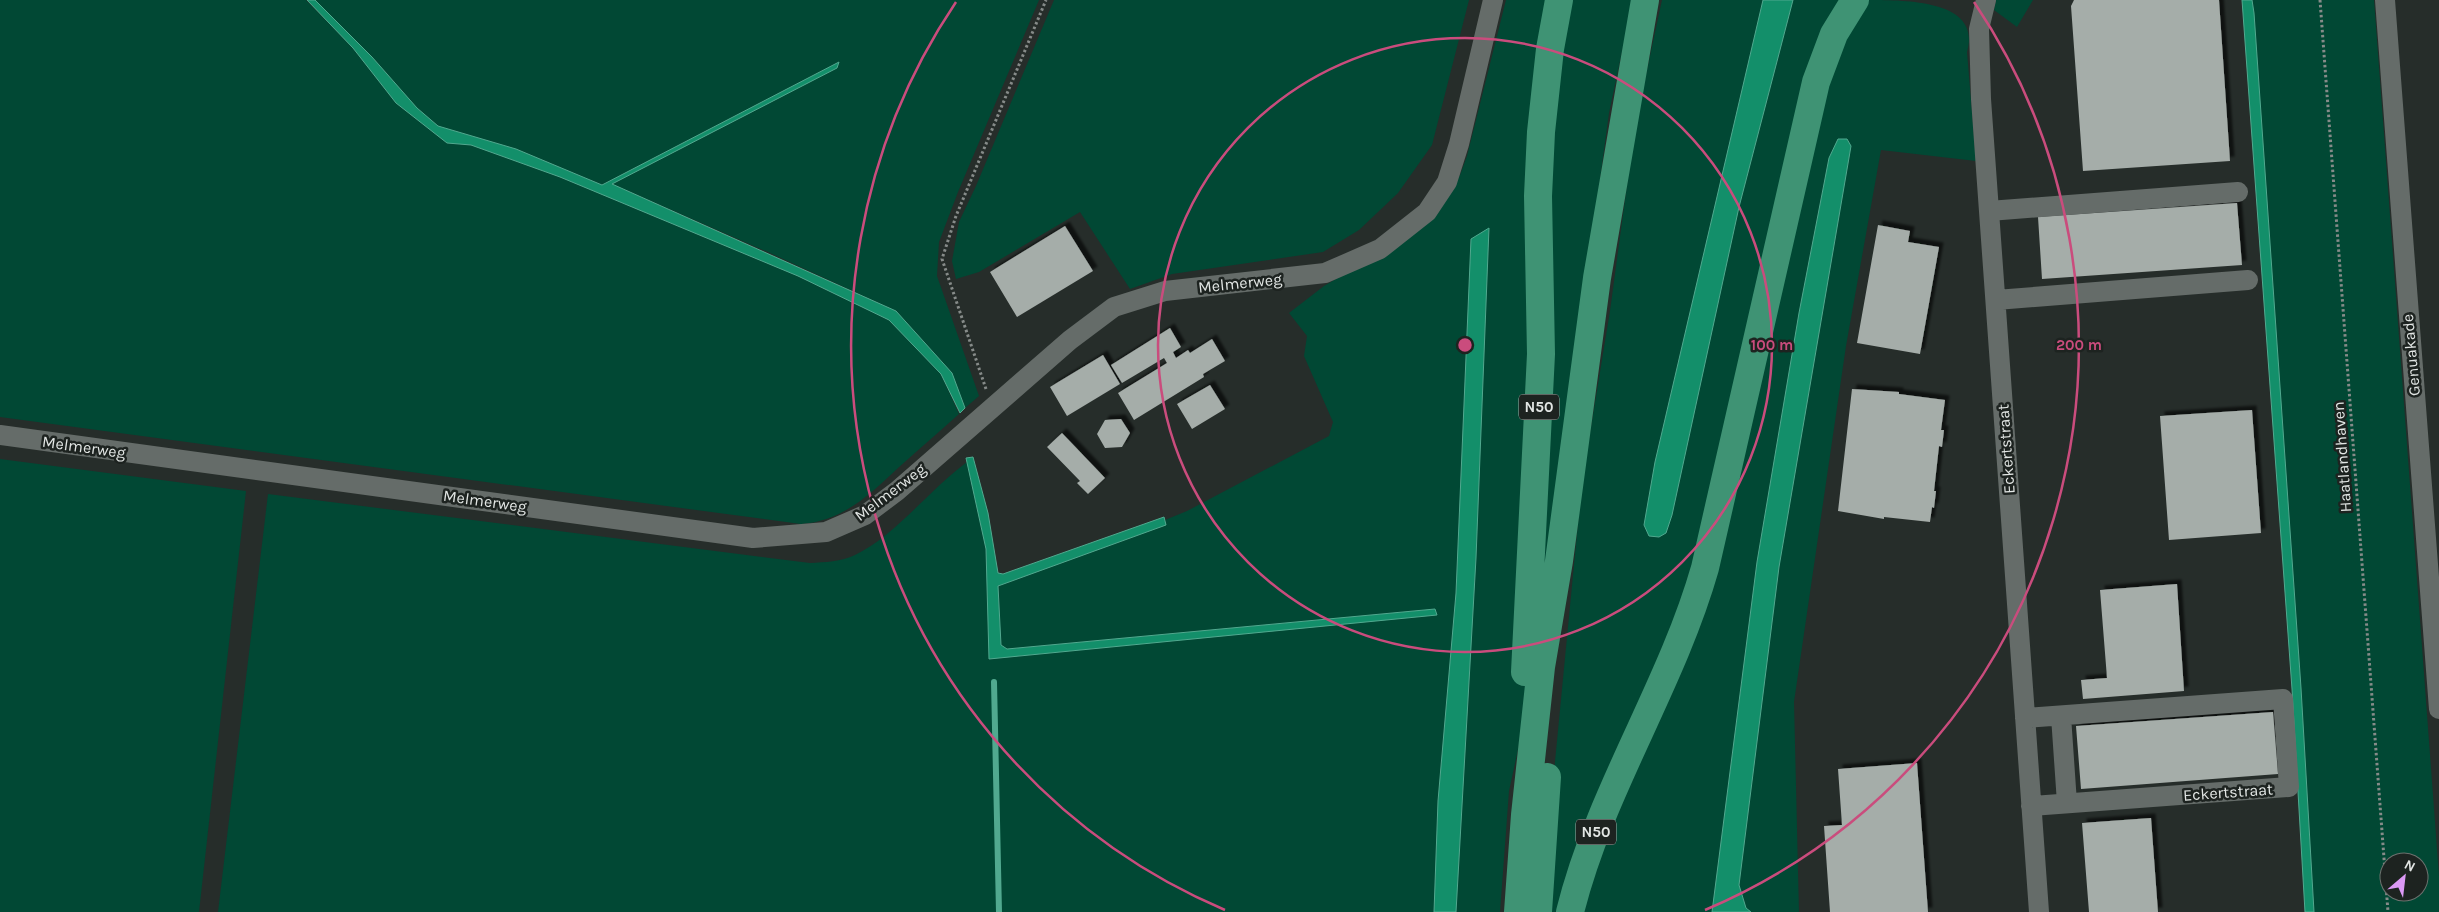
<svg xmlns="http://www.w3.org/2000/svg" width="2439" height="912" font-family="Karla,sans-serif">
	<defs>
		<filter id="shadow"><feDropShadow dx="4.5" dy="-4.5" stdDeviation="1" flood-color="#0009"/></filter>
	</defs>
	<rect width="100%" height="100%" fill="#262d2a"/>
	<path fill="#014834" fill-rule="evenodd" d="M0,0H306L354,49L396,103L447,143L471,145L560,177L798,276L889,320L941,374L959,414C939,432 918,450 898,468C869,495 843,521 801,524L0,417Z
		M315,0H1039L958,192L939,242L937,276L979,396L965,408L952,373L896,311L770,253L612,184L837,68L839,62L602,185L516,149L438,126L417,108L372,57Z
		M1054,0H1469L1432,145L1398,193L1359,230L1323,252L1172,274L1130,289L1080,212L979,272L956,279L952,261L959,222L976,186Z
		M1506,0H1633L1609,113L1532,685L1509,791L1500,912H1456L1476,558L1489,229L1471,239L1456,593L1438,801L1434,912H218L268,494L810,563C825,562 841,562 855,555C895,536 930,489 967,462L986,549L990,659L1435,609L1007,649L1001,645L998,586L1166,525L1165,520L1187,511L1329,436L1333,422L1304,356L1307,336L1289,313L1324,286L1417,231L1438,213L1460,175L1467,156Z
		M1662,0H1763L1666,533L1739,207L1793,0H1844L1691,600L1564,912H1543L1548,834L1582,482L1610,311L1635,126Z
		M1866,0C1907,0 1982,0 1967,52L1976,161L1881,150L1846,346L1794,702L1799,912H1751L1746,908L1739,885L1779,567L1851,146L1846,139L1829,158L1799,313L1757,562L1712,912H1579L1598,846L1680,674L1827,67Z
		M1996,0H2033L2017,27L1994,10Z
		M2252,0H2374L2439,876V912H2314L2301,688ZM2389,862H2419V892H2389Z
		M0,459L246,491L199,912H0Z"/>
	<path fill="#138f6a" stroke="#51a98f" d="M307,0H315L372,57L417,108L438,126L516,149L602,185L839,62L837,68L612,184L896,311L952,373L965,408L960,413L941,374L889,320L798,276L560,177L471,145L447,143L396,103L353,48Z
		M1763,0H1793L1739,207L1672,515L1666,533L1659,537L1649,536L1644,525L1655,462Z
		M2242,0H2252L2254,13L2301,688L2314,912H2305L2292,689Z
		M1838,139H1847L1851,146L1779,567L1739,885L1746,908L1751,912H1712L1757,562L1799,313L1829,158Z
		M1489,228L1476,558L1456,912H1434L1438,801L1456,593L1471,239Z
		M973,457L988,513L998,573L1003,574L1164,517L1166,525L998,586L1001,645L1007,649L1435,609L1437,615L989,659L986,549L966,458Z"/>
	<g fill="none" stroke-linecap="round" stroke-linejoin="round">
		<path stroke="#51a98f" stroke-width="6" d="M994,682L999,912"/>
	</g>
	<path fill="#a5ada9" filter="url(#shadow)" d="M2074,0H2219L2230,161L2083,171L2071,6Z
		M2237,203L2242,265L2042,279L2038,217Z
		M1878,225L1910,231L1908,242L1939,247L1920,354L1857,343Z
		M1065,226L1093,271L1017,317L990,272Z
		M1170,328L1181,347L1173,352L1176,358L1188,350L1190,353L1212,339L1225,361L1203,374L1204,377L1134,420L1118,393L1167,363L1164,358L1122,383L1111,365Z
		M1103,355L1120,384L1067,416L1050,387Z
		M1210,385L1225,409L1192,429L1177,404Z
		M1852,389L1899,392V394L1945,400L1941,430H1944L1942,447L1939,446L1934,491H1936L1934,508L1932,507L1930,522L1884,517V519L1838,511Z
		M2252,410L2261,533L2169,540L2160,416Z
		M1121,419L1130,433L1122,447L1105,448L1097,434L1105,420Z
		M1062,433L1105,478L1088,494L1077,483L1080,481L1047,447Z
		M2177,584L2184,691L2083,699L2081,680L2107,678L2100,590Z
		M2273,712L2278,774L2081,789L2076,726Z
		M1917,763L1928,912H1830L1824,826L1842,825L1838,769Z
		M2151,818L2158,912H2089L2082,823Z"/>
	<g fill="none" stroke-linecap="round" stroke-linejoin="round">
		<path stroke="#868b89" stroke-width="3" stroke-dasharray="2.5 2.5" stroke-linecap="butt" d="M2320,0L2388,912
			M986,389L942,259L956,216L1046,0"/>
		<path stroke="#656c69" stroke-width="20" d="M1986,0L1979,29L1981,99L2039,912
			M2385,0L2439,709
			M1989,211L2238,192
			M1996,300L2248,280
			M0,435L753,538L826,532L865,515L897,491L1070,340L1114,307L1165,291L1325,273L1380,249L1427,212L1447,182L1459,144L1493,0
			M2061,716L2067,803
			M2025,718L2283,699L2289,787L2031,806"/>
		<path stroke="#3f9374" stroke-width="28" d="M1525,672L1541,354L1538,196L1541,132L1550,49L1559,0
			M1518,912L1525,815L1541,667L1559,561L1597,278L1645,0
			M1538,912L1547,777
			M1570,912C1600,791 1671,687 1705,568L1816,82L1834,34L1855,0"/>
	</g>
	<g fill="none" stroke="#ca4c7d" stroke-width="2.5">
		<circle cx="1465" cy="345" r="307"/>
		<path d="M1225 910A614 614 0 0 1 956 2M1974 2A614 614 0 0 1 1705 910"/>
	</g>
	<g text-anchor="middle" dominant-baseline="central" stroke-width="5" stroke-linejoin="round" paint-order="stroke">
		<g fill="#1d2320" stroke="#a7aca9" stroke-width="1">
			<rect x="1519" y="394.5" width="40" height="25" rx="4"/>
			<rect x="1576" y="819.5" width="40" height="25" rx="4"/>
		</g>
		<g font-size="15" font-weight="bold" fill="#e2e6e4">
			<text x="1539" y="407">N50</text>
			<text x="1596" y="832">N50</text>
		</g>
		<g font-size="16" fill="#e2e6e4" stroke="#1d2320">
			<text transform="translate(1240 283) rotate(-6)">Melmerweg</text>
			<text transform="translate(2411 355) rotate(-95)">Genuakade</text>
			<text transform="translate(84 447) rotate(8)">Melmerweg</text>
			<text transform="translate(2006 449) rotate(-94)">Eckertstraat</text>
			<text transform="translate(2342 457) rotate(-94)">Haatlandhaven</text>
			<text transform="translate(890 492) rotate(-37)">Melmerweg</text>
			<text transform="translate(485 501) rotate(8)">Melmerweg</text>
			<text transform="translate(2228 792) rotate(-4)">Eckertstraat</text>
		</g>
	</g>
	<circle cx="1465" cy="345" r="8" fill="#ca4c7d" stroke="#1d2320" stroke-width="2.5"/>
	<g font-size="15" text-anchor="middle" font-weight="bold" fill="#ca4c7d" stroke="#1d2320" stroke-width="5" stroke-linejoin="round" paint-order="stroke">
		<text x="1772" y="350">100 m</text>
		<text x="2079" y="350">200 m</text>
	</g>
	<g transform="translate(2404 877) rotate(28)"><circle r="24" fill="#1d2320" stroke="#6c716e"/>
	<path d="M0-4L9 19L0 12L-9 19Z" fill="#dc99f5"/>
	<text y="-8" font-size="14" font-weight="bold" text-anchor="middle" fill="#e2e6e4">N</text>
	</g>
</svg>
